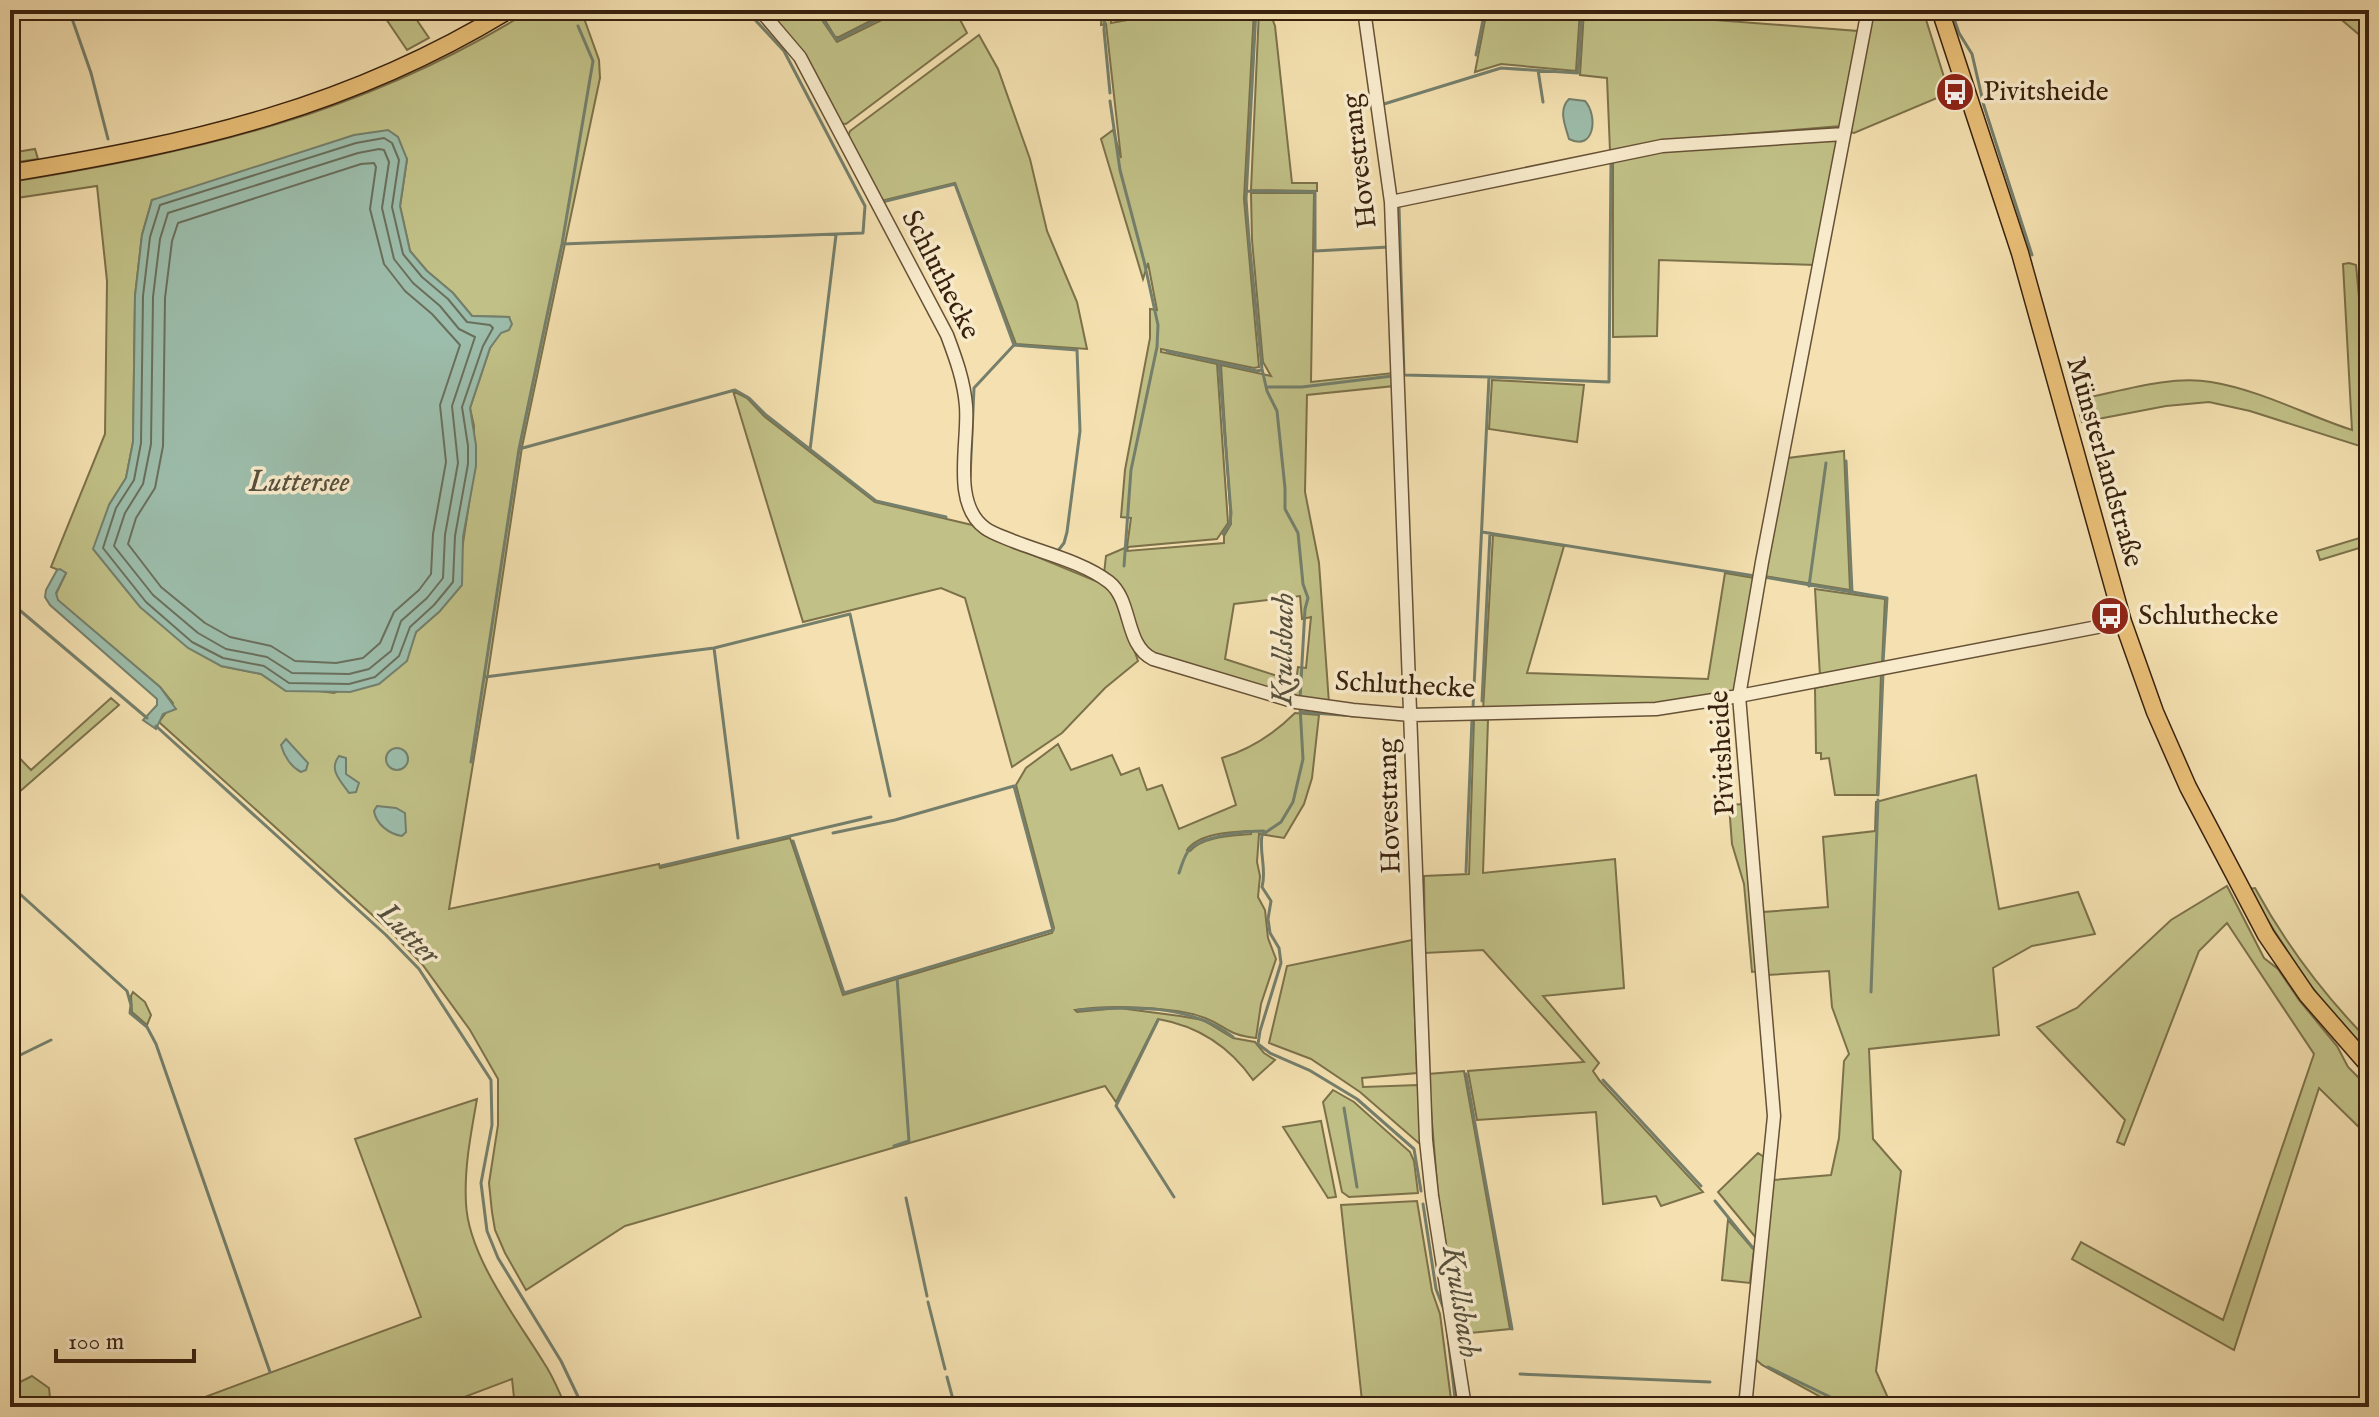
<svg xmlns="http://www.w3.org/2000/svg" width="2379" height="1417" font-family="'IM FELL English',serif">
	<rect width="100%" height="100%" fill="#f4e0b0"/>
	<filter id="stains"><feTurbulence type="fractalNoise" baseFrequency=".0025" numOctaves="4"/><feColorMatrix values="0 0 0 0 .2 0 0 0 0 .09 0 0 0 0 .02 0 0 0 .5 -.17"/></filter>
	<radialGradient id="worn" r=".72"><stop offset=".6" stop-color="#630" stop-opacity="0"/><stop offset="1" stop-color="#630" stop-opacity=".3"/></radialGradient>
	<path fill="#c1c187" stroke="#7c714a" stroke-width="2" fill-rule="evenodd" d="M380,10H410L429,38L407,50Z
		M531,10H581L599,60L600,78L522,447L488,673L449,909L659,864L660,868L790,838L843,995L1052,933L1054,928L1016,785L1026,768L1058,744L1071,770L1112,755L1121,775L1139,768L1147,790L1162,785L1179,829L1236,805L1222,758C1251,749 1273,735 1295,713L1319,715L1312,778L1304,804L1284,838L1259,834L1257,862L1260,876L1258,897L1265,910L1268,938L1276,959L1261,1004L1256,1038C1227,1035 1228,1027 1205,1018C1175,1006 1107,1005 1075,1010L1077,1012L1119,1008L1180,1016L1203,1020L1233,1038L1255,1042L1264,1053L1275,1060L1253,1080C1230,1047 1198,1026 1158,1019L1116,1102L1105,1086L625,1226L526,1290L505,1253L495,1230L492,1212L489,1183L498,1125V1079L470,1030L422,964L390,931L159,722L173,703L160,687L57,600L56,594L66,573L51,567L105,434L107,281L97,186L10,199V182C201,151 364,114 531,10ZM407,159L400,206L410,251L427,271L453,293L472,316L509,317L490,348L470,408L474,426L472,484L461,556L440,611L416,632L406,661L334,693L312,690L286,691L261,674L221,666L109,505L126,478L133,442L135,296L142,235L152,200ZM1251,831V834C1232,836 1203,836 1190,851L1187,850C1199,833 1232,832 1251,831Z
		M766,10H815L837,42L902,10H955L967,33L846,124L839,123L796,44Z
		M819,10H892L839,37H835Z
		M1102,10H1111V23L1181,10H1254L1244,199L1259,367L1254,368L1161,349V352L1217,364L1228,523L1217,539L1128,547L1127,551L1224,543V536L1231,524L1221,365L1271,376L1263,362L1252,240L1251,193H1314L1311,382L1393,373L1394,386L1307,395L1305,492L1319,563L1329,703L1307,700L1150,654L1104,574L1106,556L1127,547L1131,518L1121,517L1125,470L1150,338V309L1157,310L1148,263L1143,279L1101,139L1113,130L1121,158L1106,24L1101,25ZM1300,596L1302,619L1311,617L1306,668L1298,667L1296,682L1225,659L1234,604Z
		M1259,10H1269L1275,26L1292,183H1317V191L1251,190Z
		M1487,10H1580L1576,71L1501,64L1475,72Z
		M1584,10L1858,31L1841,126L1662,141L1610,151L1607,78L1580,75Z
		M1872,10H1923L1949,93L1854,133L1849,132Z
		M2330,10H2369V43Z
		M979,35L998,69L1030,159L1047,231L1077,302L1087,349L1016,344L955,183L881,201L848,137L850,131Z
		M1839,140L1815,265L1659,260L1657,336L1613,337V160L1662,150Z
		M35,149L38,159L10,163V153Z
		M2349,263L2356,265L2369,404V449L2250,411L2209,402L2166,406L2082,422L2076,400C2119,392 2168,375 2211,382C2260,390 2306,415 2352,430L2343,264Z
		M1492,380L1584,385L1577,442L1489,429Z
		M733,391L747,398L765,417L875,502L972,525L984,535L1108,586L1116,597L1138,661L1105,688L1062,733L1012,767L965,598L941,588L803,622Z
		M1844,451L1850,590L1764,576L1788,458Z
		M1493,535L1564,546L1527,673L1708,679L1725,573L1754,578L1736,692L1657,706L1483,711Z
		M2369,535V545L2320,560L2317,551Z
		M1815,589L1885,599L1882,664L1820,676Z
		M1881,674L1877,795H1835L1829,758L1821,759V753H1816L1815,688Z
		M111,698L119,705L10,800V748L31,770Z
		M1474,719L1488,720L1483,873L1615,859L1624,988L1543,996L1599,1063L1593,1071L1600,1081L1703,1192L1661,1206L1656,1196L1603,1204L1596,1112L1477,1120L1468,1071L1584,1062L1483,950L1425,953L1424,876L1469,874Z
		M1976,775L1999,909L2078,892L2095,934L2032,946L1993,968L1999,1035L1869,1049L1873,1139L1901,1171L1876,1371L1892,1407H1839L1762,1365L1752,1356L1773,1180L1831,1175L1839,1138L1844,1061L1849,1054L1832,1007L1829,971L1767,975L1763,912L1828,907L1823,837L1875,831L1876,802Z
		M1744,804L1760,971L1752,972L1744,884L1732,844L1729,805Z
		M2227,886L2264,958L2278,969L2299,1000L2337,1046L2348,1067L2369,1088V1137L2319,1088L2234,1350L2072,1259L2081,1242L2223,1320L2314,1054L2227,923L2199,951L2124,1145L2117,1142L2125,1120L2037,1027L2077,1008L2171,920Z
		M2255,888C2286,945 2324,995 2369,1041V1054C2320,1007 2284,946 2248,889Z
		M1412,940L1417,1073L1362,1078L1363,1087L1418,1085L1421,1145L1360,1092L1311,1059L1269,1043L1287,966Z
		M133,992L145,1002L151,1015L147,1025L132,1012L131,996Z
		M1464,1071L1510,1329L1460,1334L1438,1195L1428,1074Z
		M1333,1090L1354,1102L1410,1152L1414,1161L1418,1193L1349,1197L1342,1192L1323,1102Z
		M477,1099C471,1133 464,1168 466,1203C468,1256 517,1319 544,1363C553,1376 559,1392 566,1407H515L512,1379L438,1407H196L194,1401L421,1317L355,1139Z
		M1321,1121L1336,1197L1328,1198L1283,1127Z
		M1758,1153L1767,1159L1757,1239L1718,1192Z
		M1417,1201L1432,1291L1440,1314L1452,1407H1390L1362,1401L1341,1205Z
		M1728,1220L1754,1250L1750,1283L1722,1280Z
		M32,1376L49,1388L51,1407H10V1387Z"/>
	<path fill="#9cbdab" stroke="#747f6c" stroke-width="2" d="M1569,99L1585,101C1598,115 1595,152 1569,139C1565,125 1558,110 1569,99Z
		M388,130L398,137L407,159L400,206L410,251L427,271L453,293L472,316L509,317L512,324L509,330L501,333L490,348L470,408L476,445V466L463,537L462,585L440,611L416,632L407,661L379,684L350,692L286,691L261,674L221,666L188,648L140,607L93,549L109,505L126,478L133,442L135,296L142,235L152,200L354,135Z
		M60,569L66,573L56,593L58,600L160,687L176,709L163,714L156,729L143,720L157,705V699L50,605L45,597L46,590L57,570Z
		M286,739L308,763L306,770L301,772C291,767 284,756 281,745Z
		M386 759a11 11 0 1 1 22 0a11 11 0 1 1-22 0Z
		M339,756L346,758V774L359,783L356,792L349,793C341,781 328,770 339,756Z
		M377,806L396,808L405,813L406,832L402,836C389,834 376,824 374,811Z"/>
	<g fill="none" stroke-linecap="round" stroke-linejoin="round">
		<path stroke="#6a6f5c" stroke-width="2" d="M384,138L392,143L399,160L392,207L403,254L422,277L448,299L467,322L490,325L493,328L483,346L462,407L468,446V464L455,536L453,582L434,605L410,627L399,656L375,677L349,684L289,683L264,666L223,658L192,642L146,602L103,548L116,508L134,480L141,443L143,296L150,237L160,205L356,143Z
			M379,149L384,150L389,162L382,208L394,259L413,283L440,306L459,329L475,337L452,406L458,463L445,535L443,578L427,598L401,621L391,651L369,669L349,674L292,673L267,657L226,649L198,633L153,595L114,546L125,513L143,484L151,444L153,297L160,239L168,213L358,153Z
			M374,163L376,167L370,209L384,264L405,291L432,314L460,345L440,405L446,462L433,534L431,574L419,590L394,612L380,643L363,658L336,663L295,661L271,646L230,637L205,623L161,587L128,544L136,518L155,488L163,446L165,298L172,241L178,223L361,164Z"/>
		<path stroke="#747f6c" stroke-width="3" d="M69,10L91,73L108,139
			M571,10L573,15
			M816,10L837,40L896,10
			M1105,10L1104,30L1110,93
			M1256,10L1246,199L1249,240L1262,369L1267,391L1277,411L1285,488V509L1298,533L1303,584L1308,598L1305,609L1300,699
			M1951,10L1959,33L1972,54L1984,106L2032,255
			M1476,55L1485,10
			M1538,70L1543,102
			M1110,101L1120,170L1144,261L1158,325L1157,347L1131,470L1124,566
			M1384,104L1501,68L1578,73L1582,10
			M1247,191L1315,192V251L1389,247
			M882,202L955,184L1014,345
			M1399,206L1404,375
			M562,244L863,233L865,206L784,51L746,10
			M1014,345L1077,350L1080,431L1067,532L1064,543L1057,552
			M1167,351L1257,371L1261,370
			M1219,363L1231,513L1230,524L1223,534
			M1404,375L1489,377L1473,708
			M1489,377L1609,382L1611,162
			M1266,387H1302L1392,376
			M519,449L735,390L749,398L766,415L876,501L946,517
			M810,450L836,235
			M1846,461L1852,592
			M970,478L974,388L1014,345
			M1482,532L1755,576
			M1764,577L1887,598L1883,663
			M1809,586L1826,463
			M10,602L147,718
			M714,648L738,838
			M485,677L714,648L850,614L890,796
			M1482,701L1490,533
			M1300,707L1303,759L1293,802L1281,822L1262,835C1259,854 1267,869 1262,887L1271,901L1268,919L1270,933L1279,948L1281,963L1260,1031L1258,1044L1270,1053L1309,1070L1357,1099L1414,1149L1421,1191
			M1300,712L1355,716
			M156,726L386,935L419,969L491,1080L492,1125L481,1183L487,1231L498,1258L561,1361L583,1407
			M471,762L519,449L562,244L593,61L578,26
			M1878,795L1883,673
			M793,841L844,993L1053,930L1014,786L895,820L833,833
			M661,866L871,817
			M1466,872L1472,719
			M1179,873C1182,865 1184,855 1190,849C1201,836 1247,831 1264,831
			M10,885L127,991L131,1005L130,1013L147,1027L156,1044L270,1372
			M1871,992L1878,800
			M1078,1010C1130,1006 1191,1004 1233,1037
			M1158,1020L1116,1106L1174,1197
			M10,1060L51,1040
			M1466,1074L1512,1329
			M1603,1080L1701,1186
			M1344,1108L1357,1187
			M894,1146L909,1141L897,977
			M906,1198L927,1296
			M1715,1201L1753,1248
			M1423,1204L1436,1289L1445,1312
			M10,1205L16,1218L10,1221
			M928,1302L945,1369
			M1447,1327L1456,1407
			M1768,1367L1851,1407
			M1520,1374L1710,1382
			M947,1377L955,1407"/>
		<g stroke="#675136" stroke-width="15">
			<path id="minor" d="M760,10L800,57L947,335C956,359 964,381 966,406C969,443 951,503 985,528C993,534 1004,537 1013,541C1043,553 1083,562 1109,582C1133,601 1124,645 1153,659L1296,702L1353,710L1411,715L1656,709L1739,696L2123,622
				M1364,10L1391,202L1426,1140L1432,1196L1465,1407
				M1391,202L1662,146L1844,134
				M1745,1407L1774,1116L1739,696L1762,562L1868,10"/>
		</g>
		<g stroke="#38210e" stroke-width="19">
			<path id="major" d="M1940,10L2020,253L2123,622L2155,712L2188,787L2266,935L2307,995L2369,1066
				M10,173C193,143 349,108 509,10"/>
		</g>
		<use href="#minor" stroke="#f8ebcc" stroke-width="12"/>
		<use href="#major" stroke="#eac078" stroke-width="16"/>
	</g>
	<defs>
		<g id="bus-disc" transform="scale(2)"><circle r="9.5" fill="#8f2418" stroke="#f8ebcc"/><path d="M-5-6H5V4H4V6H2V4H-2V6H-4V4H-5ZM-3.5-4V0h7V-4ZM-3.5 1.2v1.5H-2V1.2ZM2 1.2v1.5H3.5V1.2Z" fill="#fff"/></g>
	</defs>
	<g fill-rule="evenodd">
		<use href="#bus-disc" x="1955" y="92"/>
		<use href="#bus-disc" x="2110" y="616"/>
	</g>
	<g text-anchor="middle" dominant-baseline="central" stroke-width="7" stroke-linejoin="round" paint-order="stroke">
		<g font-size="28" fill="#38210e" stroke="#f8ebcc" text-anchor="start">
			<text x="1983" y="92">Pivitsheide</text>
			<text x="2138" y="616">Schluthecke</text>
		</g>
		<g font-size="28" fill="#38210e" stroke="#f8ebcc">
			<text transform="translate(1360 161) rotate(-97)">Hovestrang</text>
			<text transform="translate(940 275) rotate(63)">Schluthecke</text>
			<text transform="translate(2104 462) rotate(74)">Münsterlandstraße</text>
			<text transform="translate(1405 686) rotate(3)">Schluthecke</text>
			<text transform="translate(1723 753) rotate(-93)">Pivitsheide</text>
			<text transform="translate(1390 806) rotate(-92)">Hovestrang</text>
		</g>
		<g font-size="30" font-style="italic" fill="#56503d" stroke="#f8ebcc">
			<text x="299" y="483">Luttersee</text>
			<text transform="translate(1284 649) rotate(-89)">Krullsbach</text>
			<text transform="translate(408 934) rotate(45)">Lutter</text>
			<text transform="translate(1460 1302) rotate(81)">Krullsbach</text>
		</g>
	</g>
	<rect width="2379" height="1417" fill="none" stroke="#f4e0b0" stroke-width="40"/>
	<rect x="12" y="12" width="2355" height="1393" fill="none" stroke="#38210e" stroke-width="4"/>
	<rect x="20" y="20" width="2339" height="1377" fill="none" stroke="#38210e" stroke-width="2"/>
	<path d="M56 1349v12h138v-12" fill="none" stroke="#38210e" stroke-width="4"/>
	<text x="68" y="1349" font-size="24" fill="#38210e" stroke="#f8ebcc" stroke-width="6" paint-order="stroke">100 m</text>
	<rect width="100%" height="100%" filter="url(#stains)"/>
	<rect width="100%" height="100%" fill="url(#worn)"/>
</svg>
